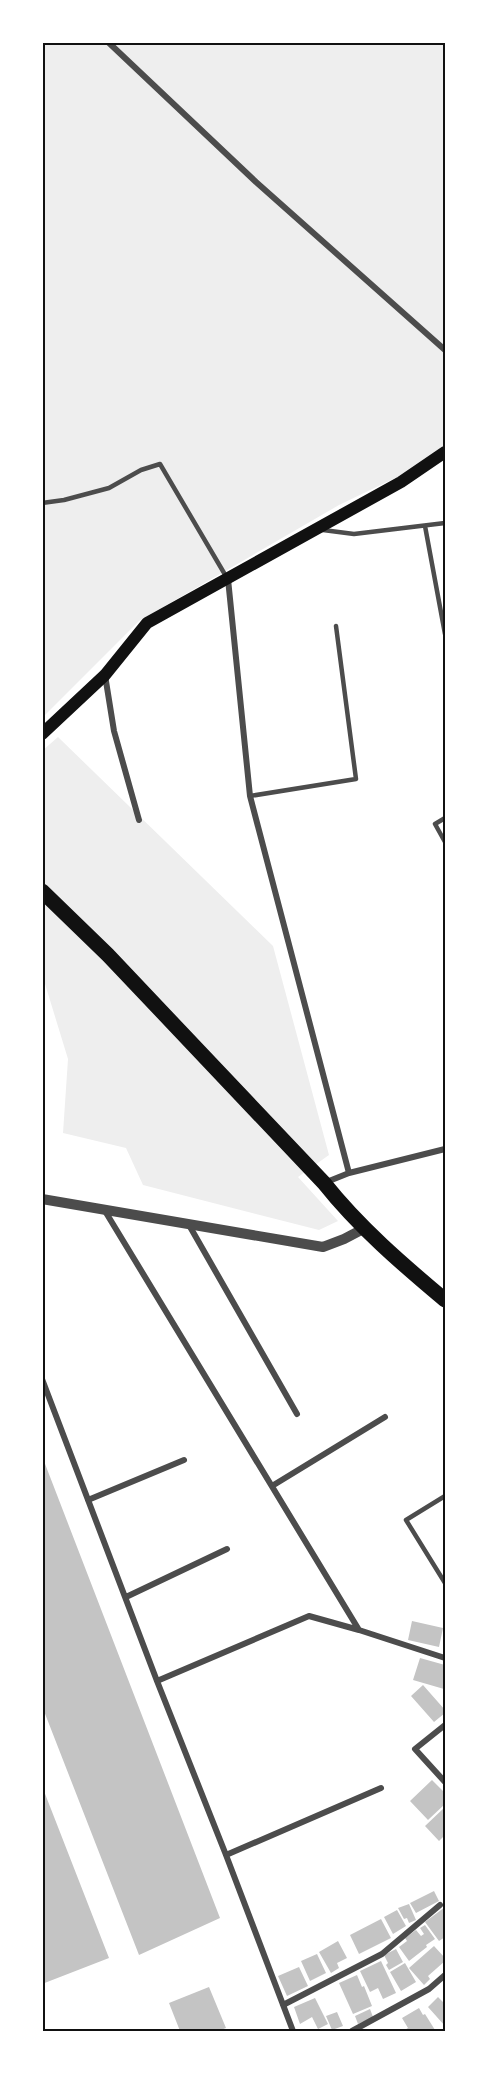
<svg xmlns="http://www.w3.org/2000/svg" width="487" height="2073" font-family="'IBM Plex Serif',serif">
	<rect width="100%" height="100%" fill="#fff"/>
	<path fill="#eee" d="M42,42H445V443L437,453L418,467L339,505L139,621L42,718Z
		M58,737L273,946L329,1155L298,1177L338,1221L319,1230L143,1185L126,1148L63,1133L68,1059L42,974V751Z"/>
	<path fill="#c4c4c4" d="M42,1456L220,1918L139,1955L42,1706Z
		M412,1621L443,1628L439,1647L408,1640Z
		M420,1658L445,1665L444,1689L413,1680Z
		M423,1685L445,1710V1713L434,1722L411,1696Z
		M432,1780L445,1793V1804L428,1820L410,1801Z
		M42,1786L109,1958L42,1984Z
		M445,1807V1835L439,1841L425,1826Z
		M434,1891L439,1901L416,1913L410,1903Z
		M409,1904L416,1920L409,1923L407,1918L404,1919L398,1908Z
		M445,1907V1927L443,1929L445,1937L439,1941L425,1922Z
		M397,1910L406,1926L393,1934L384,1917Z
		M381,1919L391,1938L359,1954L350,1935Z
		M425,1925L435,1939L426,1945L427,1947L409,1961L399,1947L407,1941L405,1938L416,1930L421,1936L424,1934L420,1928Z
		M338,1941L347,1958L337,1963L339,1968L331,1973L319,1952Z
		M434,1946L445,1958V1961L428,1976L430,1979L424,1985L409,1968Z
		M396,1949L403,1962L389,1970L386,1965L388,1963L384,1955Z
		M317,1954L326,1973L310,1981L301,1961Z
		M381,1961L396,1993L383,1999L378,1988L370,1992L360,1971Z
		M405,1963L416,1982L401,1991L390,1972Z
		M299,1967L308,1986L287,1996L278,1976Z
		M357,1975L362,1987L364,1986L372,2006L353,2014L339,1983Z
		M209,1987L226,2028L218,2031H180L169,2003Z
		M438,1997L445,2004V2026L428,2007Z
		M315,1998L328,2024L318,2029L312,2017L300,2024L294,2007Z
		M419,2008L423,2015L425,2014L435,2030L403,2031L408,2028L402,2018Z
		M370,2009L373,2017L358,2024L355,2016Z
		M337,2012L343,2026L332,2030L326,2016Z"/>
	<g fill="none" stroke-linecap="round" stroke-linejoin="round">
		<path stroke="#4c4c4c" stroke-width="4.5" d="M42,503L64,500L109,488L141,470L160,464L227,578
			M425,526L445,634
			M323,530L354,534L445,523
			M250,796L356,779L336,626
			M445,818L435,824L445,842
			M445,1496L406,1520L445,1583"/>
		<path stroke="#4c4c4c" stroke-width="6" d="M108,42L256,182L445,350
			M228,579L250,796L349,1173L324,1183
			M105,675L114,731L139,820
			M349,1173L445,1149
			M105,1211L359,1630L445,1658
			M189,1225L297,1414
			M42,1379L157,1681L226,1855L293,2031
			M272,1486L385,1417
			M88,1500L184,1460
			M126,1597L227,1549
			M157,1681L309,1616L359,1630
			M445,1725L415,1749L445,1782
			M226,1855L381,1788
			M283,2005L382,1954L440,1905
			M352,2031L429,1989L445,1975"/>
		<path stroke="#4c4c4c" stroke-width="10" d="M42,1199L323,1247L344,1239L365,1228"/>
		<path stroke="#111" stroke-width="12" d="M42,734L105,675L147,623L401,482L445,452"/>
		<path stroke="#111" stroke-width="15" d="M42,891L108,955L324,1183C359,1227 402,1264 445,1300"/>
	</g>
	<rect width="487" height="2073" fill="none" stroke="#ffffff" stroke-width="87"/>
	<rect x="44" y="44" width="400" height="1986" fill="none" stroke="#111" stroke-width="2"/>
</svg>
